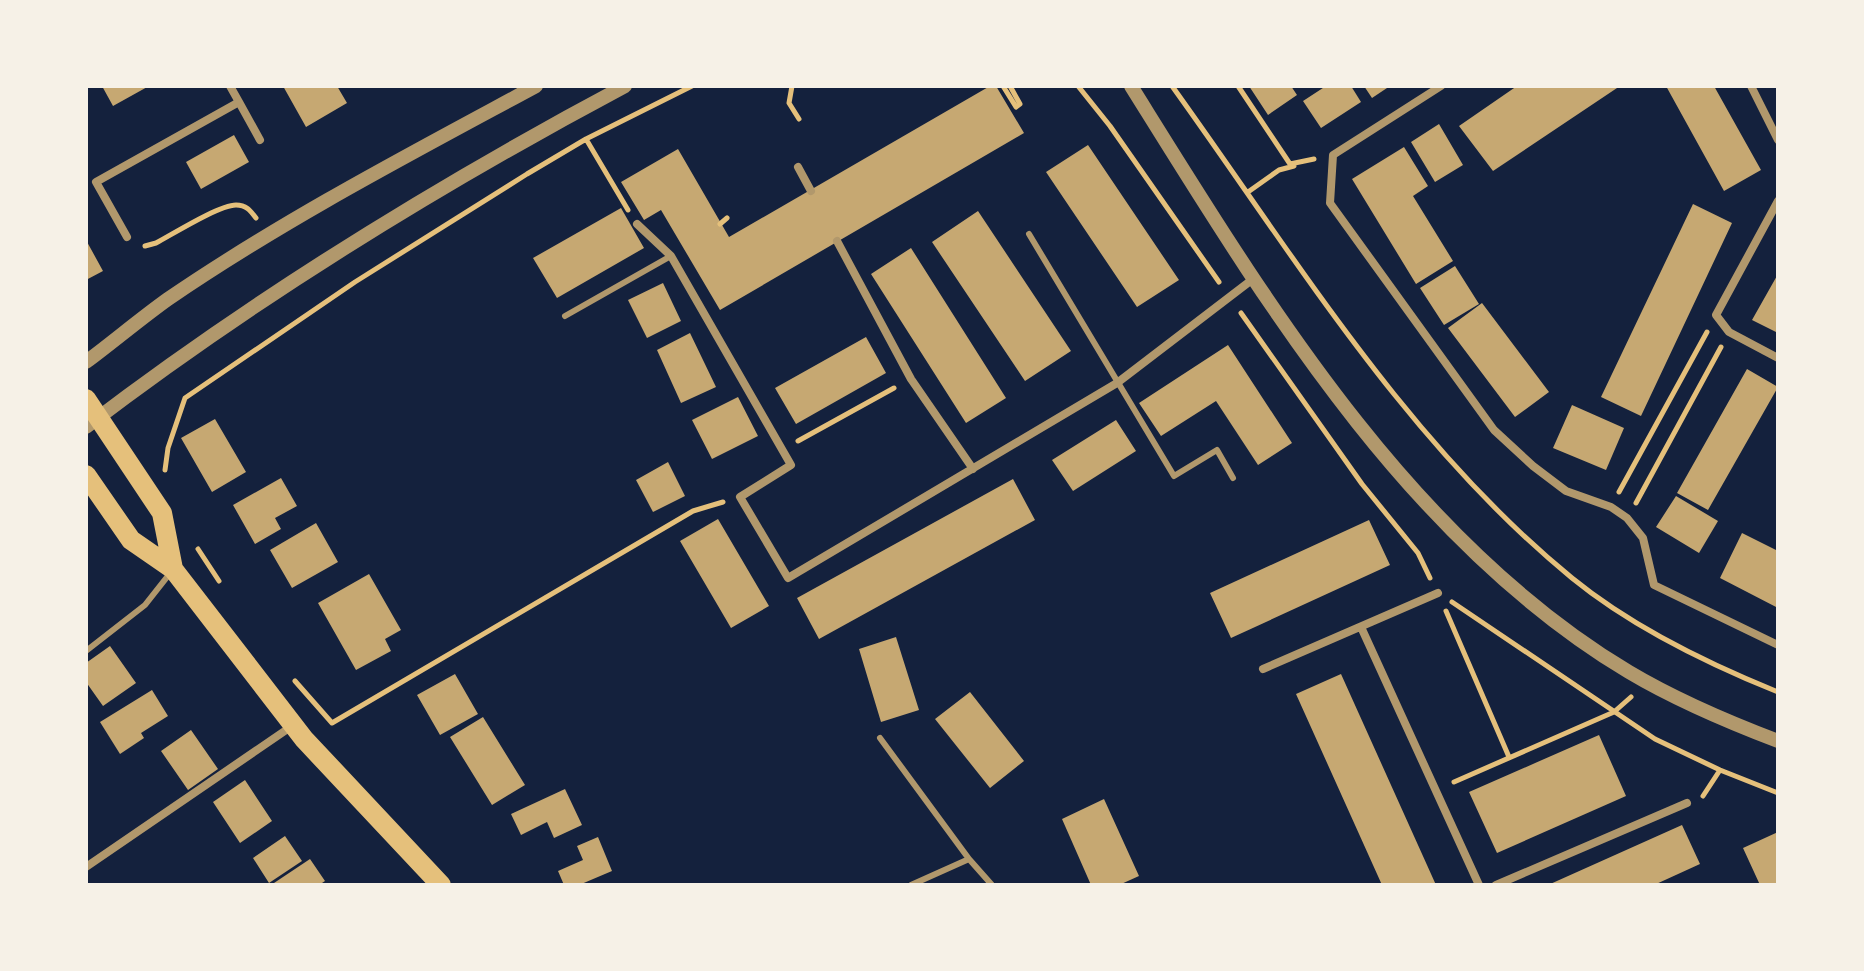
<svg xmlns="http://www.w3.org/2000/svg" width="1864" height="971" font-family="Bitter,serif">
	<rect width="100%" height="100%" fill="#14213d"/>
	<path fill="#c6a872" d="M102,86H149L113,106Z
		M283,86H337L347,103L306,127Z
		M990,86H996L1024,133L720,310L661,210L644,220L621,182L678,149L729,237Z
		M1249,86H1291L1297,95L1268,115Z
		M1326,86H1351L1361,102L1321,128L1303,101Z
		M1364,86H1390L1372,98Z
		M1517,86H1620L1493,171L1459,126Z
		M1666,86H1714L1761,170L1724,191Z
		M1439,124L1463,165L1435,182L1411,142Z
		M234,135L249,162L201,189L186,162Z
		M1088,145L1179,280L1137,307L1046,172Z
		M1404,147L1428,186L1413,196L1453,261L1416,284L1352,179Z
		M1693,204L1732,223L1641,416L1601,397Z
		M621,208L644,248L557,298L533,258Z
		M978,211L1071,351L1025,381L932,242Z
		M86,240L103,271L86,280Z
		M911,248L1006,398L966,423L871,274Z
		M1455,266L1479,304L1444,325L1420,288Z
		M1778,274V333L1752,320Z
		M663,283L681,321L647,338L628,300Z
		M1482,303L1549,392L1515,417L1448,328Z
		M690,333L716,387L681,403L657,350Z
		M866,337L886,373L796,424L775,388Z
		M1228,345L1292,443L1258,465L1216,401L1161,436L1139,403Z
		M1747,369L1778,387L1708,510L1677,493Z
		M738,397L758,436L712,459L692,420Z
		M1572,405L1624,428L1606,470L1553,448Z
		M215,419L246,472L212,492L181,438Z
		M1116,420L1136,451L1073,491L1052,460Z
		M668,462L685,496L653,512L636,480Z
		M281,478L297,506L275,518L281,529L255,544L233,505Z
		M1013,479L1035,520L819,639L797,598Z
		M1676,496L1718,521L1699,553L1656,527Z
		M718,519L769,606L731,628L680,541Z
		M1369,520L1390,565L1231,638L1210,593Z
		M316,523L338,562L292,588L270,550Z
		M1742,533L1778,551V608L1720,578Z
		M369,574L401,630L385,639L391,651L356,670L318,603Z
		M896,637L919,710L881,722L859,649Z
		M110,646L136,683L103,706L86,682V663Z
		M455,674L478,714L440,735L417,695Z
		M1341,674L1436,885H1382L1296,694Z
		M152,690L168,716L141,733L144,738L120,754L100,722Z
		M970,692L1024,761L990,788L935,719Z
		M483,717L525,785L492,805L450,737Z
		M191,730L218,769L188,790L161,751Z
		M1599,735L1626,796L1497,853L1469,792Z
		M245,780L272,821L240,843L213,802Z
		M565,789L582,825L554,838L547,822L521,835L511,814Z
		M1104,799L1139,876L1119,885H1091L1062,819Z
		M1682,825L1700,864L1654,885H1548Z
		M1778,832V885H1760L1743,848Z
		M285,836L302,861L269,883L253,858Z
		M598,837L612,871L579,885H564L558,871L583,860L577,846Z
		M310,859L325,881L319,885H271Z"/>
	<g fill="none" stroke-linecap="round" stroke-linejoin="round">
		<path stroke="#e5c07b" stroke-width="5" d="M792,86L789,103L799,119
			M1003,86L1016,107L1020,104L1010,86
			M1078,86L1110,126L1219,282
			M1172,86C1295,257 1407,443 1572,578C1632,627 1706,663 1778,692
			M1238,86L1290,164L1314,159
			M586,139L628,210
			M1248,192L1279,170L1294,166
			M720,224L727,218
			M145,246L156,243C173,234 219,205 236,205C246,205 250,210 256,218
			M1241,313L1362,484L1418,553L1430,578
			M798,441L894,388
			M165,470L168,448L185,398L355,282L527,174L586,139L692,86
			M1619,492L1707,332
			M1636,503L1721,347
			M198,549L219,581
			M1452,602L1655,739L1720,770L1778,793
			M1446,611L1509,757
			M295,681L332,723L693,511L723,502
			M1454,782L1614,712L1631,697
			M1703,796L1720,770"/>
		<path stroke="#b1986c" stroke-width="6" d="M1029,234L1174,476L1217,450L1233,478
			M565,316L671,256
			M86,651L145,605L171,572
			M880,738L969,859
			M911,885L969,859L992,885"/>
		<path stroke="#b1986c" stroke-width="8" d="M1441,86L1333,155L1330,203L1494,430L1533,466L1566,491L1611,507L1627,518L1643,538L1654,585L1778,645
			M1751,86L1778,140
			M239,102L260,140
			M798,167L811,191
			M1778,201L1716,315L1729,332L1778,358
			M637,224L671,256L791,465L740,497L788,578L1117,383L1253,279
			M127,237L96,182L239,102L230,86
			M837,241L911,379L973,469
			M1361,627L1479,885
			M1263,669L1438,593
			M86,867L292,726
			M1496,885L1687,803"/>
		<path stroke="#b1986c" stroke-width="14" d="M1131,86C1264,299 1408,540 1629,672C1676,700 1728,722 1778,741
			M86,362C113,342 140,319 168,299C285,219 412,153 536,86
			M86,427C255,298 437,186 625,86"/>
		<path stroke="#e5c07b" stroke-width="20" d="M86,399L162,513L173,569
			M86,475L131,540L173,569L304,739L441,885"/>
	</g>
	<rect width="1864" height="971" fill="none" stroke="#f6f1e7" stroke-width="176"/>
</svg>
